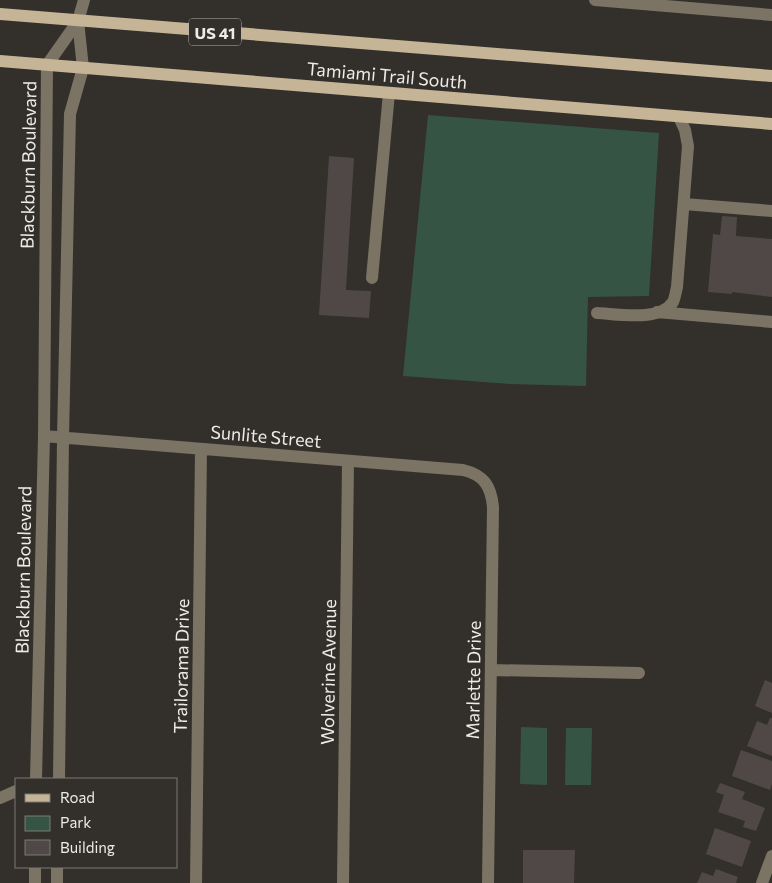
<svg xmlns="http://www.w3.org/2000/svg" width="772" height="883" font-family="Commissioner,sans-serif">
	<rect width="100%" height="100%" fill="#332f2b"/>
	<path fill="#365443" d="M428,115L659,133L649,296L588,297L586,386L510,384L403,376Z
		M521,727L547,728V785L520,784Z
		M566,728H592L591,785H565Z"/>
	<path fill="#4f4847" d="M329,156L354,158L346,290L371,291L369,318L319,315Z
		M722,216L737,217L736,236L772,239V297L732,292V294L708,292L713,234L720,235Z
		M765,680L772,683V713L755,706Z
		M770,718H772V756L747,746L757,721L767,725Z
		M741,750L772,761V784L770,790L732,776Z
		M720,783L745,792L742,799L765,808L756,831L743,827L745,821L718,812L724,795L716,792Z
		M715,828L751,841L742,867L706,854Z
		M523,850H575L574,883H523Z
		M716,869L738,877L736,883H697L702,872L713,876Z"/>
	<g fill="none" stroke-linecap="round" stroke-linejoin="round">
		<path stroke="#7b7364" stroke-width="12" d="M595,0L772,15
			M684,204L772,211
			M372,278L389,93
			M657,312L772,322
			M597,313C618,314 660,322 673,302C675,298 676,291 677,287L688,146L685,130L679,117
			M44,436L463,470C484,475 491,486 493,507L488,883
			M491,670L639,673
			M36,779L44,436L47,65L78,21
			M59,779L63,438L70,114L83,68L78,21L84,0
			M0,798L16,791
			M35,883V867
			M57,883V867
			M196,883L201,449
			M343,883L348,461
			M762,883L772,856"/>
		<path stroke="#c6b496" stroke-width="12" d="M0,14L772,76
			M0,61L772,124"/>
	</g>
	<g text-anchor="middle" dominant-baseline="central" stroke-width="4.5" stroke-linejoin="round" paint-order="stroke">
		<rect fill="#332f2b" stroke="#b5b2af" stroke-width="1" x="189" y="18.5" width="52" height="27" rx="4"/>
		<g font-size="16" font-weight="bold" fill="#edeae7">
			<text x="215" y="32">US 41</text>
		</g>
		<g font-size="18" fill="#edeae7" stroke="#332f2b">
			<text transform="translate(387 75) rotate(5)">Tamiami Trail South</text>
			<text transform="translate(28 165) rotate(-89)">Blackburn Boulevard</text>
			<text transform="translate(266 436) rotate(5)">Sunlite Street</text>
			<text transform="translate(23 570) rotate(-89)">Blackburn Boulevard</text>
			<text transform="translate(181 666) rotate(-89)">Trailorama Drive</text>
			<text transform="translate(328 672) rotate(-89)">Wolverine Avenue</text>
			<text transform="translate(473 680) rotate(-89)">Marlette Drive</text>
		</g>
	</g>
	<rect x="15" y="778" width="162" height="90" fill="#332f2b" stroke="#7d7a76"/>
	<rect x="25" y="794" width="25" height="8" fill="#c6b496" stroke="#7d7a76"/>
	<text x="60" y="803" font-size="15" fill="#edeae7">Road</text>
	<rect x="25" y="816" width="25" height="15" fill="#365443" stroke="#7d7a76"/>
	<text x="60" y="828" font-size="15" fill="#edeae7">Park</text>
	<rect x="25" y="840" width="25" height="15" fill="#4f4847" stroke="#7d7a76"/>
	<text x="60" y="853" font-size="15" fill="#edeae7">Building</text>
</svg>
